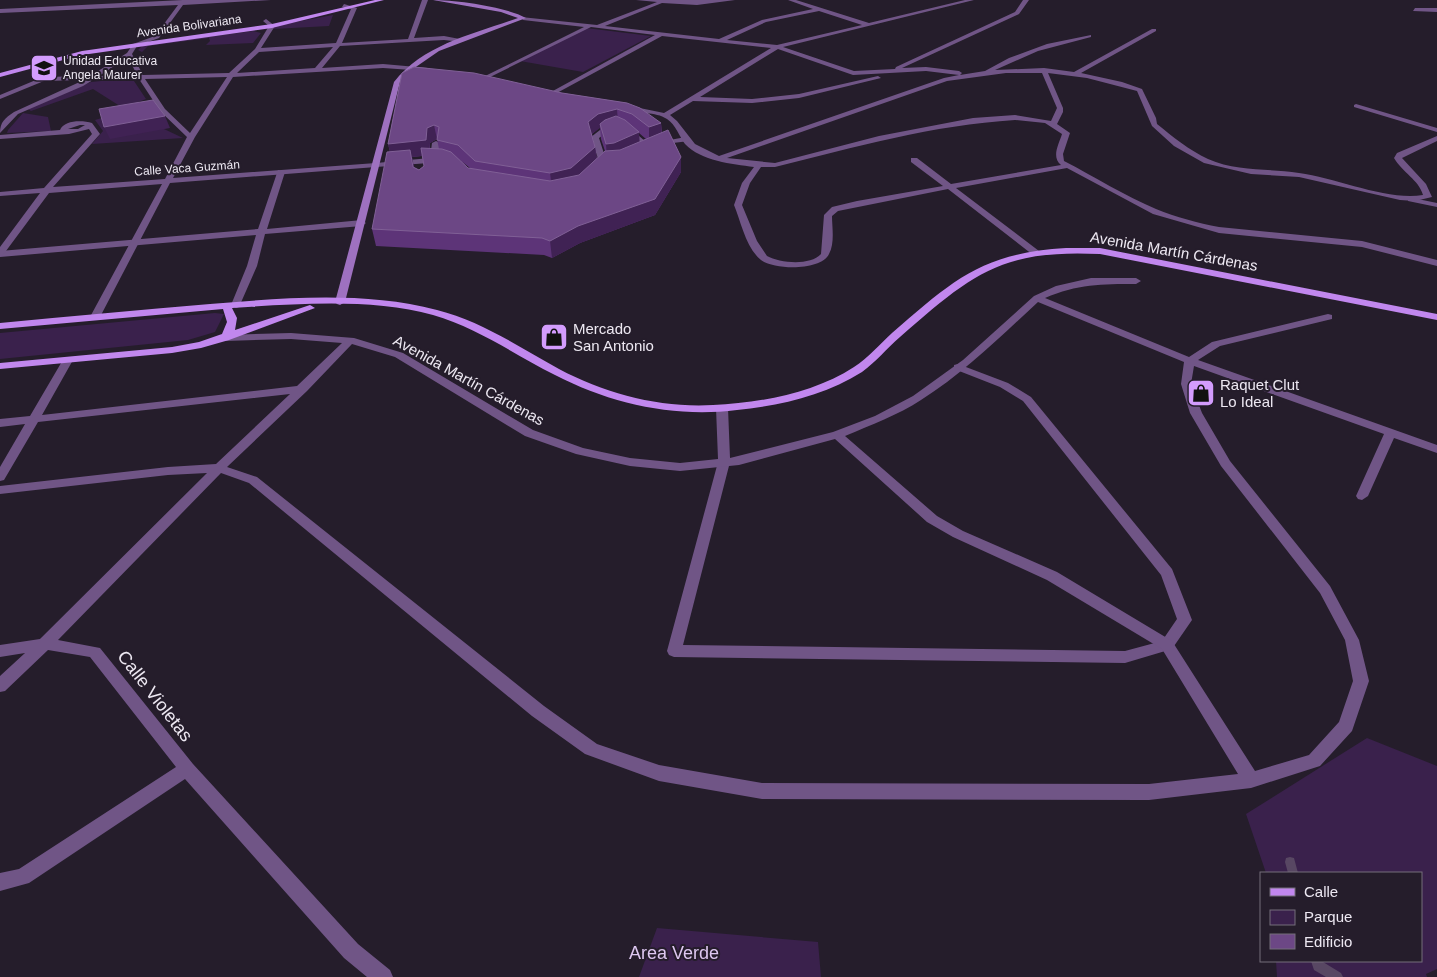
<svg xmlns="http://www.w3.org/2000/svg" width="1437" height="977" font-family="Helvetica,sans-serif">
	<rect width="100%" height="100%" fill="#251d2b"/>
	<path fill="#3a214c" d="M333,15L329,26L273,29L274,26Z
		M586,28L651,36L583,72L520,61Z
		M253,31L261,33L253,43L206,45L210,41L209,38L148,46L142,52L138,50L143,45Z
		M101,81H134L146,99L123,108L93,89L31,111L28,109L91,82Z
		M142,106L155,111L164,129L183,138L92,144L103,131L95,120Z
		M23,113L48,117L51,131L7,133L8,130Z
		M215,313L224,314L215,332L188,340L0,359V333Z
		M1367,738L1437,766V969L1426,974L1427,977H1277L1276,961H1421V873H1266L1246,814Z
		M657,928L818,942L821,977H639Z"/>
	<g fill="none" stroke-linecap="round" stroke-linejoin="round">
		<path fill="#584763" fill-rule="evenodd" d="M1290,857L1294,858L1298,873H1288L1285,862L1286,858Z
			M1311,961H1323V962L1341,973L1343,977H1326L1314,970Z"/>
		<path fill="#705586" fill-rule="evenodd" d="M617,125L632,130L652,147L645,149C629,134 619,122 599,138L607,163L600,165L591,137L600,130Z
			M686,137L690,139L689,141L657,145L653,143Z
			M436,141L440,143L438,158H442V162L376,167L372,165L376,163L430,158L432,143Z
			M278,170L285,172L267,229L362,220L366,223L362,226L265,234L257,266L239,307L236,308L231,305L247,266L256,235L0,257V251L258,229Z
			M1408,197L1437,203V207L1408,201Z
			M958,364L1008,383L1031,397L1172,569L1192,620L1172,649L1125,663L674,657L669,655L667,651L718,462L724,458L730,462L683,645L1125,651L1162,641L1177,619L1161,575L1023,401L1000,387L954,369V365Z"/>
		<path fill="#705586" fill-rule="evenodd" d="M183,0H271L183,5L159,38L137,46L132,54L143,75L229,73L255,49L269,26L263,21L266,19L275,26L261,48L336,43L351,9L342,7L344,4L357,8L342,43L408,39L422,0H428L414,38L444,36L465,40L462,42L444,40L340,46L322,68L383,64L428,68L426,71L383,68L233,77L195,137L173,178L376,163L380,165L376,167L170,183L100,317L95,320L91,319L90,317L162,184L49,193L3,255L0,256V247L40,193L0,196V192L44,188L92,134L89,129L69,134L0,139V135L60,130C64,120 82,120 92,123L100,134L53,187L165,179L187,137L160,111L139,79L93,80L83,86L18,114L0,133C0,122 5,118 14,112L84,80L44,81L0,99V95L43,77L90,76L127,53L133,44L155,36L178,5L0,13V9ZM333,47L315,68L237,73L259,52ZM128,57L137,75L99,76ZM227,77L190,133L165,109L145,79ZM80,125H85L78,129H68Z
			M636,0H735L697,5L662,3L605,26L719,39L762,20L813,9L788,0H796L869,23L965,0H974L783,47L854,71L895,69L896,67L1015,12L1023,0H1029L1019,14L902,68L926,67L959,71L962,73L960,75L985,71L1009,58L1047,44L1091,35V37L1038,51L995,70L1044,68L1074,72L1152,29H1156V31L1081,73L1122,82L1142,89L1156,118L1157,124C1173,137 1189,150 1208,159C1237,172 1269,168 1299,173C1337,178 1387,201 1423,195C1419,180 1402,172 1394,158L1397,153L1437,136V141L1402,158L1426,184L1432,197L1415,201L1400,200L1299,177L1251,174L1204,163L1174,146L1152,126L1137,91L1087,78L1048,73L1063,108V112L1057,124L1070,133L1063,154L1064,161C1095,177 1125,196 1156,209C1176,217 1198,223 1219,227L1362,241L1437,260V266L1362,247L1219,233L1153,214L1067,168L956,188L1039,251V255H1033L948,189L838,211L832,216C832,227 835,243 829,254C821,271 774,270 761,260C746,248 741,222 734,205L742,183L754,167C732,164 701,161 685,144C679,136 676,125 667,119C655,111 638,115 627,108L630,106L664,113L771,48L662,36L555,94H551V92L655,35L591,27L482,81L477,80L584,27L523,20L521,17L597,25L657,2ZM819,11L862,25L777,45L727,40L766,22ZM778,49L853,75L926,71L959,75L944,78L719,156L695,144L677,121L670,115L693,101L752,103L799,98L881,78L878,76L799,94L752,99L700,97ZM1006,73H1042L1057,108L1051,121L1015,115L973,118L879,136L775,163L727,158L947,81ZM1015,120L1045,123L1062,134C1059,144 1051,157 1061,165L951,184L917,158H911V162L943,186L857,201L832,207L824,215L821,254C810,266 780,263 767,256L757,241L742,205L750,183L761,167H775C855,147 933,125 1015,120Z
			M1415,8H1437V12L1413,11Z
			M1356,104L1437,128V132L1354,107V105Z
			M1091,278H1136L1141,281L1136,284C1102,284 1077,284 1045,298L1189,357L1212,342L1328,314L1332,315V319L1220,346L1198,360L1437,445V453L1394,438L1368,496L1362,500L1358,499L1356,496L1384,434L1194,366L1191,384L1202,413L1230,461L1330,586L1359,640L1369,681L1352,731L1320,766L1251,788L1149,800L762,799L659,781L585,754L532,716L249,483L221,473L58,640L100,648L193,764L358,944L390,970L393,977H367L344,958L185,779L29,883L0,891V873L19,869L176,767L90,657L48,650L5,691L0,692V676L25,653L0,657V645L40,639L207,473L168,475L0,494V486L168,467L216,464L290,394L38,422L4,480L0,481V467L25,424L0,427V419L30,416L64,358L68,357L73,360L42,415L297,386L342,343L291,339L225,341L220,338L225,335L291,333L354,338L403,353L533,430L583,448L630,458L680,463L718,459L716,408L718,406H726L728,408L730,458L833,432L875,416L913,396L963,360L1034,296L1056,286ZM1038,302L1184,362L1181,384L1190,413L1221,466L1320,593L1345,640L1353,681L1339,722L1309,755L1255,771L1172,641L1057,572L963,531L937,516L845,436C871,425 898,415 921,400C964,373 1001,336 1038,302ZM352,344L395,357L525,436L576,454L630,466L680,471L739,465L835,439L927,522L953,537L1047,580L1162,649L1238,774L1149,784L762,783L659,765L597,744L544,706L257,477L227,467L307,391Z"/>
		<path fill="#9e71c0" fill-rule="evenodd" d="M433,0C456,0 507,7 526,18L439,51L410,71L400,82L345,302L340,305L337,304L335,302L394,82C424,44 474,34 518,18L501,12Z"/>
		<path fill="#c187ee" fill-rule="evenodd" d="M375,0H384L272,28L82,55L0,77V73L82,51L272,24Z
			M1066,248H1100L1437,314V320L1100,254C1001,249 971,275 900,337C887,348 876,362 862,372C826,395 779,406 737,410C675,418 611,404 555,375C515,355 478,328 433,315C372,298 296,304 232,308L237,318L235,330L310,305L315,308L229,340L201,348L172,353L0,369V363L172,347L199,342L222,334L227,322L223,309L0,329V323C70,316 140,310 210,304C284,298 364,291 437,310C481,321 519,347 559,369C606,394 660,408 713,405C760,403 814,393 854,367C868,358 880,344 892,333C953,280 982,253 1066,248Z"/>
	</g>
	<path fill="#5d3478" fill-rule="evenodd" d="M402,73L562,93L627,103L661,123L662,132L681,157V172L655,215L580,243L552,258L544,255L376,246L372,229L390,152L388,144ZM599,128H600L601,139L605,151L597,159L595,147L592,134ZM639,133L646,139L639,142ZM437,139L439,149H430V143ZM422,156L424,166L419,170L414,167L412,157ZM460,160L461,161L470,168H468Z"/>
	<path fill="#402254" d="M617,109L618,123L600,124V128L589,136L588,122L598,114Z
		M165,116L170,128L110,139L104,127Z
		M661,123L662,138L649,142V127Z
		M434,125L437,139L430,143L429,155L412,157L416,182L392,159L388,144Z
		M639,132L640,147L607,159L606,144Z
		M595,147L597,162L573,183L552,189L550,173Z
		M681,157V172L655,215L580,243L552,258L550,241Z"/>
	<path fill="#6c4785" stroke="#806096" d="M414,67L474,73L562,93L627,103L640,108L661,123L649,127L632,114L617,109L598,114L588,122L595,147L571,168L550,173L475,161L458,145L437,140L439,127L434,125L427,128L426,140L388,144L402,73Z
		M153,100L165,116L104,127L99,109Z
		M616,116L625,120L639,132L614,143L606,144L600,124L605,120Z
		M668,130L681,157L655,199L578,226L550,241L542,238L372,229L387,152L410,150L413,167L419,170L424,166L421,148L442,149L451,152L468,168L550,181L579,175L605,151L620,150Z"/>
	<defs>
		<g id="school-square" transform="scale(1.4375)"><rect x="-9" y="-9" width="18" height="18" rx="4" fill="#d39cfd" stroke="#251d2b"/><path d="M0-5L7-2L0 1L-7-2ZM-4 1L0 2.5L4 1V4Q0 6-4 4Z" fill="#111"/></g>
		<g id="shop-square" transform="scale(1.4375)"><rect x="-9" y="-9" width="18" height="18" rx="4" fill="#d39cfd" stroke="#251d2b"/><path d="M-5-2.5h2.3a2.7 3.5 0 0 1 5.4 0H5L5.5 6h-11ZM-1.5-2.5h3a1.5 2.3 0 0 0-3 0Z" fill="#111"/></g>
	</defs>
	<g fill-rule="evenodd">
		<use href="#school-square" x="44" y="68"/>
		<use href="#shop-square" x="554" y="337"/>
		<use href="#shop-square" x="1201" y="393"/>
	</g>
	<g text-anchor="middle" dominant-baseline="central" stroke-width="4" stroke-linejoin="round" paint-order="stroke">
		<g font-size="12" fill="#ede8f2" stroke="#251d2b">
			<text transform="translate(189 26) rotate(-8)">Avenida Bolivariana</text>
			<text transform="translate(187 168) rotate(-4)">Calle Vaca Guzmán</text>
		</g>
		<g font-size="12" fill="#ede8f2" stroke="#251d2b" text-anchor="start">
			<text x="63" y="61">Unidad Educativa<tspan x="63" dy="14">Angela Maurer</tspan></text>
		</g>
		<g font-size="15" fill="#ede8f2" stroke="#251d2b">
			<text transform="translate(1174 251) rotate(10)">Avenida Martín Cárdenas</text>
			<text transform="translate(469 380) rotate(29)">Avenida Martín Cárdenas</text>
		</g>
		<g font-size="15" fill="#ede8f2" stroke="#251d2b" text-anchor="start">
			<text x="573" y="328">Mercado<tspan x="573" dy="17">San Antonio</tspan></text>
			<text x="1220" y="384">Raquet Clut<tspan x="1220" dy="17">Lo Ideal</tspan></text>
		</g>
		<g font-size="18" fill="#ede8f2" stroke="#251d2b">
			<text transform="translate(155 696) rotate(52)">Calle Violetas</text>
		</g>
		<g font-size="18" fill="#ddc7f0" stroke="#251d2b">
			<text x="674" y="953">Area Verde</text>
		</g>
	</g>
	<rect x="1260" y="872" width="162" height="90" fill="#251d2b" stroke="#756e7b"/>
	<rect x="1270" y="888" width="25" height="8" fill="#c187ee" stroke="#756e7b"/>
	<text x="1304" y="897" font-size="15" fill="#ede8f2">Calle</text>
	<rect x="1270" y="910" width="25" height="15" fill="#3a214c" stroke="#756e7b"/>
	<text x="1304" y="922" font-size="15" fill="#ede8f2">Parque</text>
	<rect x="1270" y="934" width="25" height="15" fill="#6c4785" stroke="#756e7b"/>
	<text x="1304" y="947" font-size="15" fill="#ede8f2">Edificio</text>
</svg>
